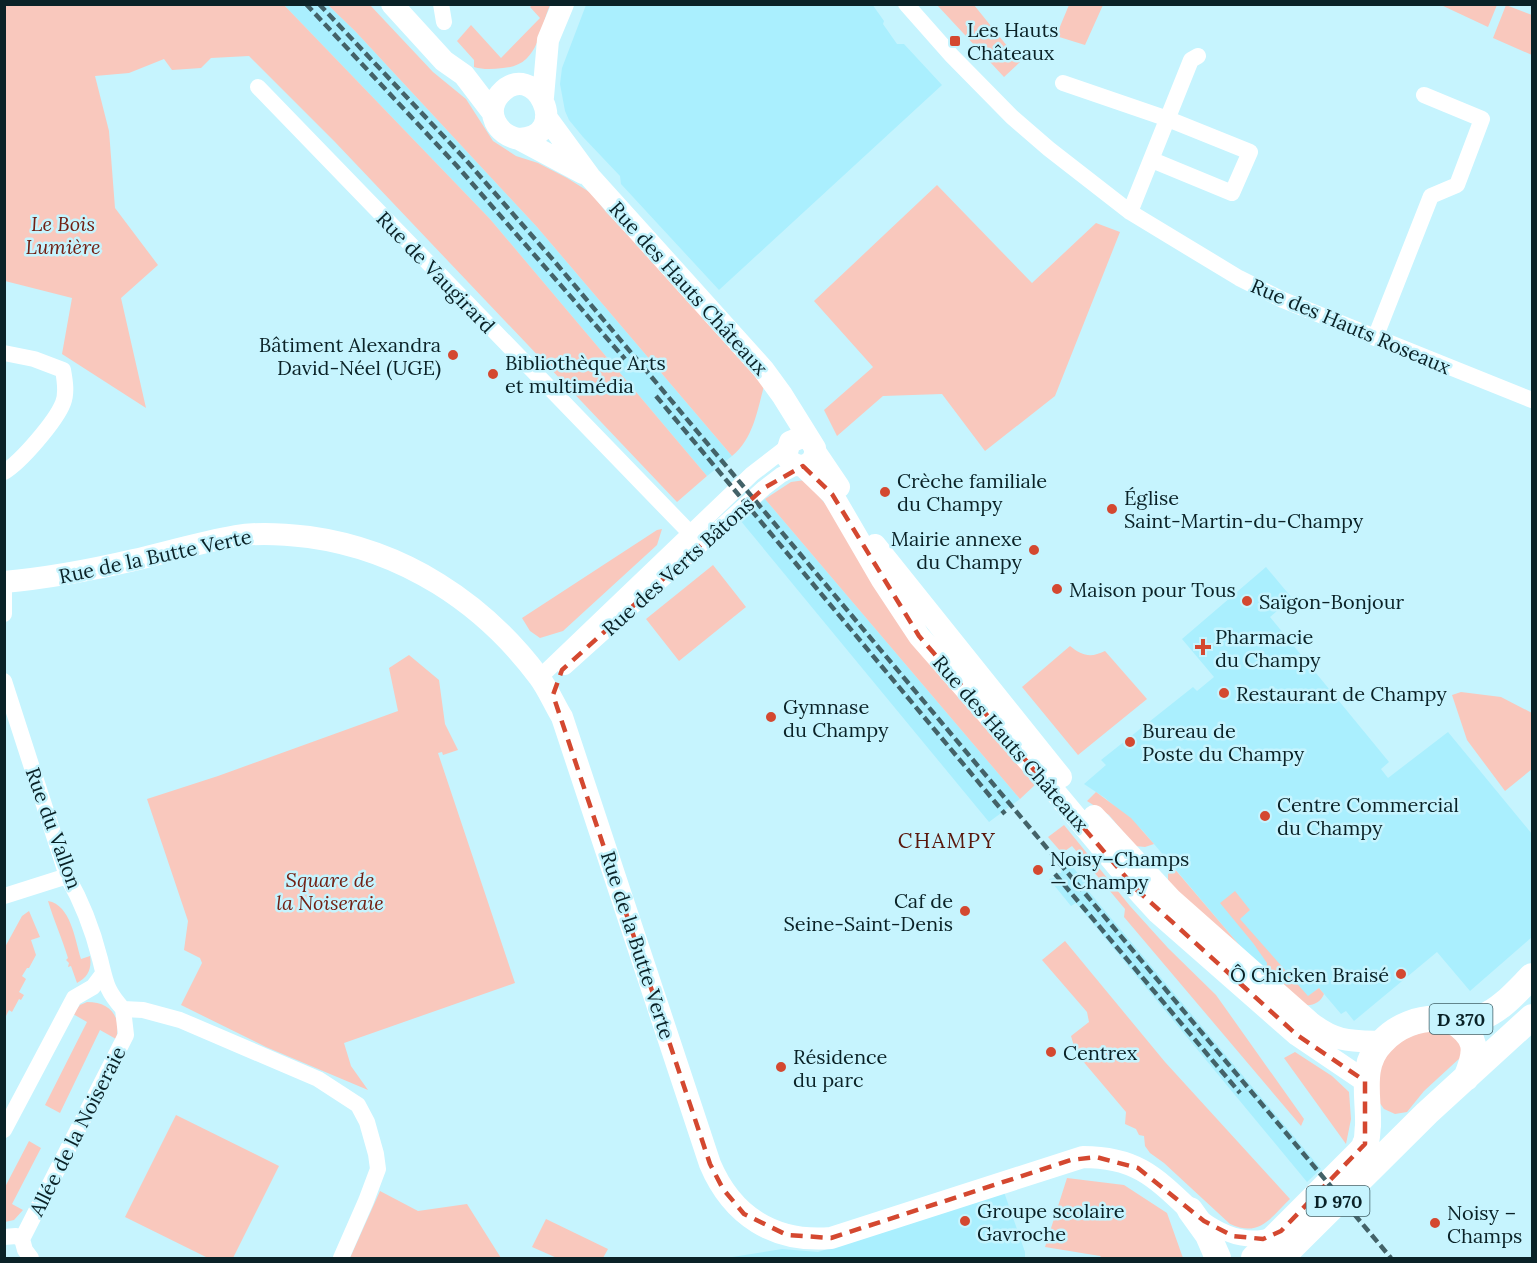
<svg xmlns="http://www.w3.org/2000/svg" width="1537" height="1263" font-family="Lora,serif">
	<rect width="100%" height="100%" fill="#c6f4fe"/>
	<path fill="#aaeffe" d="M872,4L884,21L883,24L897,44H904L942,85L719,290L621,184L620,176L583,137L569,120L565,111L560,84L562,68L586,5Z
		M284,5H328L355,31L537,227L732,456L707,476L490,219Z
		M765,499L1020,799L989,822L740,520Z
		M1266,567L1292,598L1270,617L1389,762L1381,769L1388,778L1448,732L1532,834V937L1470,991L1437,952L1354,1021L1346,1011L1341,1014L1319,988L1301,1003L1247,954L1143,831L1105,798L1084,784L1106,765L1101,760L1193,687L1197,691L1214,677L1182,639Z
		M1069,862L1087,885L1085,887L1321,1169L1307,1182L1076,903L1071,906L1049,879L1054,878L1055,873H1061L1062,867H1068Z
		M1004,1192L1025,1252V1258H726L782,1249L818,1252Z"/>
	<path fill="#f9c8bd" d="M4,5H284L490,219L707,476L677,502L335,142L249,56L211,58L201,68L172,70L164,59L129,73L95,76L109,131L115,208L158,265L121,298L146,408L62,354L72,298L5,281Z
		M328,5H370L433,72L466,99L493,141L516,156L538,163L567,178L591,193L606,212L741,354L764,386C757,412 753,439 732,456L537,227L355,31Z
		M532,5H550C539,30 539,66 503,68C493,69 484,70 474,67V60L457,41L471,25L501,58L540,18L530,7Z
		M937,5H974L1020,62L1004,77Z
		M1069,5H1103L1085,45L1056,36Z
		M1441,5L1497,4V5L1488,27Z
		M1506,5L1532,15V55L1493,38Z
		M937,185L1032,283L1096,223L1120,232L1055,396L985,451L942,394L883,396L837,436L824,410L873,367L814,301Z
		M805,480L828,507L1036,784L1020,799L765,499L791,482Z
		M662,529L657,545L563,631L540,638L530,631L522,618L657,530Z
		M713,565L746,607L679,661L646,619Z
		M1070,646C1082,656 1091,658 1105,651L1147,699L1078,755L1022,687Z
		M409,655L439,680L445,724L458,750L443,755L442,752L438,753L515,983L344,1043L351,1066L368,1090L266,1047L181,1005L202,963L200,958L184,950L188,921L147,799L218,776L398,711L389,668Z
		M1461,692L1501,697L1532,713V769L1505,791L1467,740L1452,695Z
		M1096,792L1131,818L1154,844L1145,847L1135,846L1109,815L1087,801Z
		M1064,825L1130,906L1168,948L1216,995L1304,1119L1301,1126L1124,917L1125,909L1072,846L1062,853L1048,837Z
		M1173,867L1247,954L1168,885V874Z
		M1235,891L1250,910L1240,919L1308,996L1319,988L1324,994C1321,1002 1313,1006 1305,1005L1266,972L1267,963L1253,943L1220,903Z
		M48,901C71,905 75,940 81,959L90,956C92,969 88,977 77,983L71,966L68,967L69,963L66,960L68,958C62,938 54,921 48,901Z
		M29,911L40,937L31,940L36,955L29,968H27L22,976L26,979L19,992L24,995L21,1000L19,999L12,1012L9,1010L5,1018V947L22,916Z
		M1065,941L1165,1062L1290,1199C1271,1217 1260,1238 1230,1224L1164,1163L1150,1153L1145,1146L1144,1136L1139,1135L1136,1129L1125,1124L1126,1112L1076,1053L1071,1036L1089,1022L1087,1012L1042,960Z
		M87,1002C110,1002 122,1016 116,1039L100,1030L60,1113L45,1105L87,1022L73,1014L80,1005Z
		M1436,1028L1462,1036L1461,1057L1424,1091L1407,1112L1395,1114L1384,1109L1379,1102L1376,1073L1396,1041Z
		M1295,1052L1332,1076L1349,1092L1351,1119L1346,1144L1284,1058Z
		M176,1115L279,1166L233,1258H208L125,1217Z
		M29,1141L41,1148L12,1204L23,1210L14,1220L5,1222V1187Z
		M1067,1178L1124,1185L1167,1213L1183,1258H1102L1100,1256L1045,1247Z
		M380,1191L418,1211L467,1204L501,1258H350Z
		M546,1219L608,1249L603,1258H557L532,1247Z"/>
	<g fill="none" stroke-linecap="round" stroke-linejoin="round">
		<path stroke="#fff" stroke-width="16" d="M441,4L444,22
			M906,4L952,56L1012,117L1049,149L1130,212L1239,278L1283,300L1532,400
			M1063,83L1168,119L1250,152L1232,193L1152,160
			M258,87L691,534
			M1130,212L1191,60L1198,56
			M1375,338L1431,196L1457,185L1482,119L1424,95
			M4,353L34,359L63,370C65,381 67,393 63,403C56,421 21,462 4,472
			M4,591V614
			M565,667L764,488L781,475L798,466
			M539,678L752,474L787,447
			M4,681L67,876C82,902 93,931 100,959C106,983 106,990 123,1009
			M4,896L67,876
			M123,1009L143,1010L180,1020L318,1079L358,1105L367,1122L376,1154L378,1169L366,1201L341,1258
			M4,1130L74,998L93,987L102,975
			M1202,1219C1224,1235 1249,1245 1275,1234
			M4,1237L16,1236L22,1239
			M31,1258L25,1250L22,1239L126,1035L123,1009"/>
		<path stroke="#fff" stroke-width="22" d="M392,4L444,61L464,75L493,113
			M543,97L548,40L563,4
			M546,117L590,177L763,369L782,395L815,448C817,468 794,472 786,455L790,442L802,437L810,440
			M519,139C574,137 534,56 500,94C484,112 497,135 519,139L583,173
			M816,453L839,487
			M803,466L832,494L882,580L919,636L1041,775L1137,890L1158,913L1297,1035L1365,1081
			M875,545L1061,777
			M4,582C48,578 91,570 134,560C168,552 202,542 236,536C260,532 284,534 309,537C403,550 483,602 539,677C548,689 554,704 562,717L710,1164C732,1216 774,1243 831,1238L1083,1157C1135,1157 1154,1176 1190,1210
			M1094,816L1171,899L1310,1022C1335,1042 1350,1041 1381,1042"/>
		<path stroke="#fff" stroke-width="26" d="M1451,1020C1478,1037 1478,1050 1466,1078
			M1190,1210L1208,1235L1218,1258
			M1254,1258L1357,1155C1360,1152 1364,1148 1365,1144C1368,1139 1367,1131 1368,1126C1369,1096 1359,1065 1382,1042C1397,1026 1419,1017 1441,1019C1454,1019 1469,1021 1482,1017C1501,1010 1518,990 1532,976
			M1281,1258L1427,1113L1532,1017"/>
		<path stroke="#436268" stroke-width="4.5" stroke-dasharray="9 4.5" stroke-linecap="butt" d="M306,4L457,166L625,359
			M319,4L465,159L555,262L1391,1258
			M656,396L1005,814
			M1055,874L1240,1093"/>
	</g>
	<path fill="none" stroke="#d44830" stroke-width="4.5" stroke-dasharray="12 8" stroke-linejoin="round" d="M803,466L832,494L919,636L1137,890L1297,1035L1365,1081V1144L1281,1231L1263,1239L1233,1236L1204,1221L1138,1168L1096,1157L1071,1160L831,1238L787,1235L744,1214L723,1189L710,1164L553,695L562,670L764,488Z"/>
	<g fill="#d44830" stroke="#c6f4fe" stroke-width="2">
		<rect x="949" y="35" width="12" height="12" rx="3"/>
		<circle cx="453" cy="355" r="6"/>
		<circle cx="493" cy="374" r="6"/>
		<circle cx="885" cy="492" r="6"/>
		<circle cx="1112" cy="509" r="6"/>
		<circle cx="1034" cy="550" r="6"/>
		<circle cx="1057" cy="589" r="6"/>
		<circle cx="1247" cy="601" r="6"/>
		<path d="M1200 638h6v6h6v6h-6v6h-6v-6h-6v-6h6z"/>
		<circle cx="1224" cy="693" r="6"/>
		<circle cx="771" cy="717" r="6"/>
		<circle cx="1130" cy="742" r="6"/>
		<circle cx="1265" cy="816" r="6"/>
		<circle cx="1038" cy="870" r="6"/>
		<circle cx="965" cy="911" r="6"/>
		<circle cx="1401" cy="974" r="6"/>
		<circle cx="1051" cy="1052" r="6"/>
		<circle cx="781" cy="1067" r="6"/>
		<circle cx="965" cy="1221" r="6"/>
		<circle cx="1435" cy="1223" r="6"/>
	</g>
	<g text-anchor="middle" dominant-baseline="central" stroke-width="5" stroke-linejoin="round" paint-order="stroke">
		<g fill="#c6f4fe" stroke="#426168" stroke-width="1.5">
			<rect x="1429.5" y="1004" width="63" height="30" rx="4.5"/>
			<rect x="1306.5" y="1186" width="63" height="30" rx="4.5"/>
		</g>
		<g font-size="18" font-weight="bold" fill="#0a2227">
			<text x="1461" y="1019">D 370</text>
			<text x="1338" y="1201">D 970</text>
		</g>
		<g font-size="20" fill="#0a2227" stroke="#c6f4fe" text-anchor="start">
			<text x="967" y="29">Les Hauts<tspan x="967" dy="23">Châteaux</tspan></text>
			<text x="441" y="344" text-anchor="end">Bâtiment Alexandra<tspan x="441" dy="23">David-Néel (UGE)</tspan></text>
			<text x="505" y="362">Bibliothèque Arts<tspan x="505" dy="23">et multimédia</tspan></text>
			<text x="897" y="480">Crèche familiale<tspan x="897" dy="23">du Champy</tspan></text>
			<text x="1124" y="497">Église<tspan x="1124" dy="23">Saint-Martin-du-Champy</tspan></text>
			<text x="1022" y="538" text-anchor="end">Mairie annexe<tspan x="1022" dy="23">du Champy</tspan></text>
			<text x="1069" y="589">Maison pour Tous</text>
			<text x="1259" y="601">Saïgon-Bonjour</text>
			<text x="1215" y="636">Pharmacie<tspan x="1215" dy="23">du Champy</tspan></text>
			<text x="1236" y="693">Restaurant de Champy</text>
			<text x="783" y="706">Gymnase<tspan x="783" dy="23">du Champy</tspan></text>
			<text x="1142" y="730">Bureau de<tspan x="1142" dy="23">Poste du Champy</tspan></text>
			<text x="1277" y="804">Centre Commercial<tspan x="1277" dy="23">du Champy</tspan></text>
			<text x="1050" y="858">Noisy–Champs<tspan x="1050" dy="23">— Champy</tspan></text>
			<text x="953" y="900" text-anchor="end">Caf de<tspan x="953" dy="23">Seine-Saint-Denis</tspan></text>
			<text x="1389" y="974" text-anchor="end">Ô Chicken Braisé</text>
			<text x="1063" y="1052">Centrex</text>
			<text x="793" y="1056">Résidence<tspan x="793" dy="23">du parc</tspan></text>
			<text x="977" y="1210">Groupe scolaire<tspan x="977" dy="23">Gavroche</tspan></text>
			<text x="1447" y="1212">Noisy –<tspan x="1447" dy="23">Champs</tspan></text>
		</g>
		<g font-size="20" font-style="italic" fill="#722013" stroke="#c6f4fe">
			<text x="63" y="223">Le Bois<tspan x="63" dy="23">Lumière</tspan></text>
			<text x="330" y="879">Square de<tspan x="330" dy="23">la Noiseraie</tspan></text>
		</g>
		<g font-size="20" fill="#0a2227" stroke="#c6f4fe">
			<text transform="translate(436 272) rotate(46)">Rue de Vaugirard</text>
			<text transform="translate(689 288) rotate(48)">Rue des Hauts Châteaux</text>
			<text transform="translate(1351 326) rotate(23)">Rue des Hauts Roseaux</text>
			<text transform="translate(155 556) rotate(-12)">Rue de la Butte Verte</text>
			<text transform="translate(678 566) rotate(-42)">Rue des Verts Bâtons</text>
			<text transform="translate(1011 743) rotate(49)">Rue des Hauts Châteaux</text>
			<text transform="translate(54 828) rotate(70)">Rue du Vallon</text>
			<text transform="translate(638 945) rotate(72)">Rue de la Butte Verte</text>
			<text transform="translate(77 1131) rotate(-63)">Allée de la Noiseraie</text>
		</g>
		<g font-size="21" letter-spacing="1.5" fill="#5a170c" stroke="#c6f4fe">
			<text x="947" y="840">CHAMPY</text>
		</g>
	</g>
	<rect width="1537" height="1263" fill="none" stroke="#0a2227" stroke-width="12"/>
</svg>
